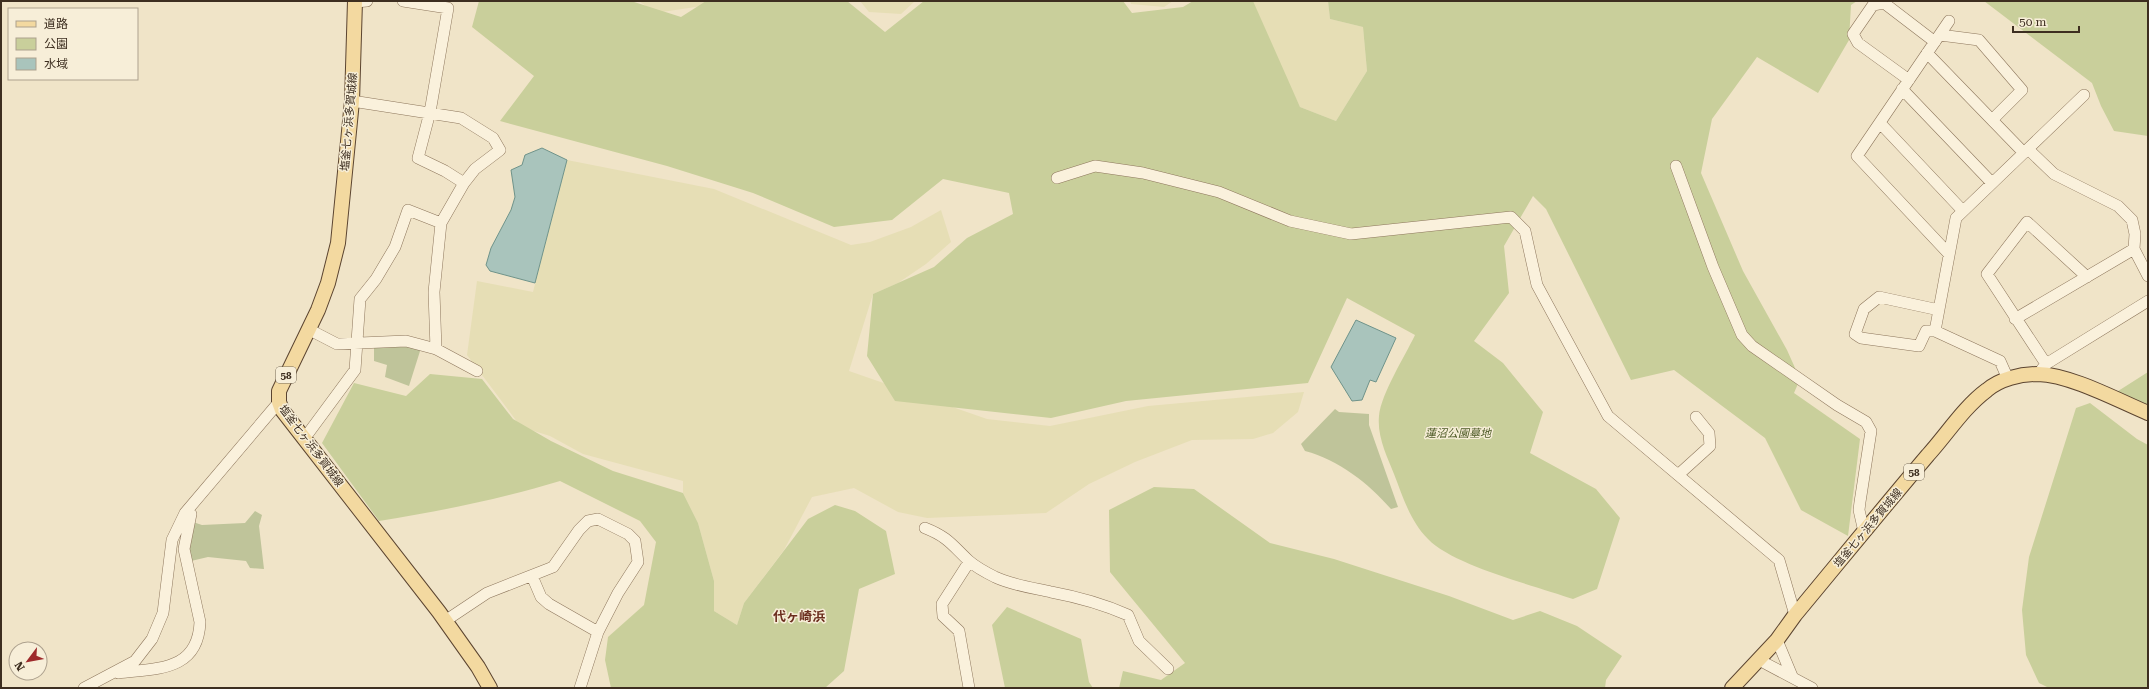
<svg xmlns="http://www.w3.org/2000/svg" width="2149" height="689" font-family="'Roboto Serif','Noto Sans JP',serif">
	<rect width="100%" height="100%" fill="#f0e4c8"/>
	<path fill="#e6deb5" d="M639,1H717L716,4L655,13Z
		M860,1H915L901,14L869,12Z
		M1130,1H1173L1164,7L1131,4Z
		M1248,1H1328L1330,19L1363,27L1367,71L1336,121L1300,107Z
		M567,160L714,189L851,245L870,242L911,227L941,210L951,242L926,264L898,283L873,294L849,371L987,419L1050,426L1148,406L1304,392L1298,412L1273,433L1253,439L1192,440L1135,462L1089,484L1046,513L927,518L898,512L854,488L812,497L784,550L744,603L737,625L714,611V581L698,523L683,493V481L583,454L550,436L521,427L467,355L477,281L533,292Z"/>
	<path fill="#c9cf9b" d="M479,1H631L681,17L706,1H847L885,32L924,1H1123L1132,13L1183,7L1193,1H1253L1300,107L1336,121L1367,71L1363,27L1330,19L1328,1H1857L1851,5L1849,40L1818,93L1757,57L1712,119L1701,173L1743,271L1787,350L1800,379L1794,393L1860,439L1848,536L1801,510L1765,438L1674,370L1631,380L1546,209L1533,196L1504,246L1509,293L1474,341L1503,363L1543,412L1530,453L1596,489L1620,518L1597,589L1573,599C1536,586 1454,566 1428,539C1410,521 1403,497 1394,474C1387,456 1377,437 1379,416C1381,394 1405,356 1415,335L1347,298L1308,383L1126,401L1051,418L895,401L867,356L873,294L934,267L967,238L1013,214L1009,193L943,179L892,220L834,227L753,193L667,166L500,121L534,76L472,27Z
		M1984,1H2148V136L2114,131L2101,106L2092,83Z
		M2148,372V406L2115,393Z
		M430,374L482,379L513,419L551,441L613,471L683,493L698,523L714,581V611L737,625L744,603L808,519L835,505L855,511L886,531L895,574L859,589L844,671L825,688H611L605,660L608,637L644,605L656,542L640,521L560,481C501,499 441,511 379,521L322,443L354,383L406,396Z
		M2090,403L2137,439L2148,445V688H2049L2039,683L2026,655L2022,610L2029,557L2076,408Z
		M1154,487L1194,489L1270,543L1334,559L1449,596L1513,620L1540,611L1577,626L1622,656L1606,680L1605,688H1119L1123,671L1161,680L1185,663L1110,572L1109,510Z
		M1007,607L1081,639L1089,682L1093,688H1005L992,625Z"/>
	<path fill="#bfc49a" d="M400,345L421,348L409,386L385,377L387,365L374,361V348Z
		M1335,409L1339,412L1369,414V425L1398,507L1391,509C1368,483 1339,460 1305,451L1301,444Z
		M255,511L262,515L259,526L264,569L250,568L246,561L208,557L191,561L188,549L193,522L202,525L245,523Z"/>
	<path fill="#a9c4bc" stroke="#6f938a" d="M542,148L567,160L535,283L490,271L486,265L491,248L511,210L515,197L511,170L522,165L525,155Z
		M1356,320L1396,338L1376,382L1370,380L1362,400L1352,401L1331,367Z"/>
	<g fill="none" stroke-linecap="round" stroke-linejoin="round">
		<g stroke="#8d765c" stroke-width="12">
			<path id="minor" d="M403,1L448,8L430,112L418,158L445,171L464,183
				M355,2L367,1
				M1940,35L1979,40L2022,90L1992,120
				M1927,53L2024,153
				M1909,80L1858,43L1853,34L1873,5L1884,3L1935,42
				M1902,89L1992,183
				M352,101L461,118L493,138L500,150L475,169L464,183L441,223L434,292L436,349
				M1880,123L1963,211
				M2028,149L2054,174L2118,206L2132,220L2135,234L2134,249
				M1676,166L1713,267L1742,335L1752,346L1837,405L1866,422L1871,431L1860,502L1859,510L1864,532
				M1057,178L1095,166L1143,173L1219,192L1290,221L1351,234L1511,217L1525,231L1537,285L1608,416L1779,560L1795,615
				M1949,254L1857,156L1949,21
				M2015,319L2134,249L2148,276
				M308,329L337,344L406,341L436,349L477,371
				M1935,331H1926L1919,346L1861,338L1855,334L1864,309L1879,297L1939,310
				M2046,364L1987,274L2027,222L2087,277
				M2042,369L2046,364L2148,301
				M2008,379L2000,361L1935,331L1956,218L2084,95
				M304,439L355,370L360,299L376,279L395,247L408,210L441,223
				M1678,475L1710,446L1709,433L1696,417
				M925,528C948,537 952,545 969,561C976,567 987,573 995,577C1012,585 1033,588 1051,592C1078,597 1103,604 1128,615L1139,641L1168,669
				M532,576L541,597L549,604L598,632
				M445,621L487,593L553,567L579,530L588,521L598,519L628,534L635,541L638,562L618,593L598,632L580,688
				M1777,640L1792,676
				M1759,660L1812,688
				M118,673C156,668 198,672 200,622L184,549L191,514
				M84,688L135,661L152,639L163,613L172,540L185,513L279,402
				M969,688L959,631L943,616L942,604L969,562"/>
		</g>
		<g stroke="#5b4430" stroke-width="16">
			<path id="major" d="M355,1L352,101L338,243L328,283L318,310L279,391V402L282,410L439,612L478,667L490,688
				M1732,688L1777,640L1795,615C1839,562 1883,508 1928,455C1947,434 1964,407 1987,390C2000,379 2020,374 2038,374C2071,375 2117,400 2148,413"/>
		</g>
		<use href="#minor" stroke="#faf1dc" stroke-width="11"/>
		<use href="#major" stroke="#f3d9a0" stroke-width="14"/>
	</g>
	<g text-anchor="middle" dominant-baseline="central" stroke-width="3" stroke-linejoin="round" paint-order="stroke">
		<g fill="#f7eed8" stroke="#756857" stroke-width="1">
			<rect x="276" y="367" width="20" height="16" rx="3"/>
			<rect x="1904" y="464" width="20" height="16" rx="3"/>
		</g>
		<g font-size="10" font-weight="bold" fill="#3d2e20">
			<text x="286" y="375">58</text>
			<text x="1914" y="472">58</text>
		</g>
		<g font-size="11" fill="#3d2e20" stroke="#f7eed8">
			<text transform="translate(349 122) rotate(-85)">塩釜七ヶ浜多賀城線</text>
			<text transform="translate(311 446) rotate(53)">塩釜七ヶ浜多賀城線</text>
			<text transform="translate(1868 528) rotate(-50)">塩釜七ヶ浜多賀城線</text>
		</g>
		<g font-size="11" font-style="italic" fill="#4d5a26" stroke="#f7eed8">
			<text x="1458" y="433">蓮沼公園墓地</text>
		</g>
		<g font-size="13" font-weight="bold" fill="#6b2e1e" stroke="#f7eed8">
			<text x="799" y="616">代ヶ崎浜</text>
		</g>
	</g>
	<rect width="2149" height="689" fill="none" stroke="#3d2e20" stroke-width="4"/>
	<rect x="8" y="8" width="130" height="72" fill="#f7eed8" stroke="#ada18e"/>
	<rect x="16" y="21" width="20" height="6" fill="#f3d9a0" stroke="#ada18e"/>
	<text x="44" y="28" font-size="12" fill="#3d2e20">道路</text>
	<rect x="16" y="38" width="20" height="12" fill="#c9cf9b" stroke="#ada18e"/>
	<text x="44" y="48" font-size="12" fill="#3d2e20">公園</text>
	<rect x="16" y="58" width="20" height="12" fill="#a9c4bc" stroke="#ada18e"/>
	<text x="44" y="68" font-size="12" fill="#3d2e20">水域</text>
	<g transform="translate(28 661) rotate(238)"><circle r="19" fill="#f7eed8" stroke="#ada18e"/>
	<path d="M0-3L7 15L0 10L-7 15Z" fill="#9e2a2b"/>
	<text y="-6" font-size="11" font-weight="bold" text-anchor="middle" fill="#3d2e20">N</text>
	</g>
	<path d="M2013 26v6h66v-6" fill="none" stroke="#3d2e20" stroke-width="2"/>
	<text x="2019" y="26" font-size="12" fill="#3d2e20" stroke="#f7eed8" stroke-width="3" paint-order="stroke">50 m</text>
</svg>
